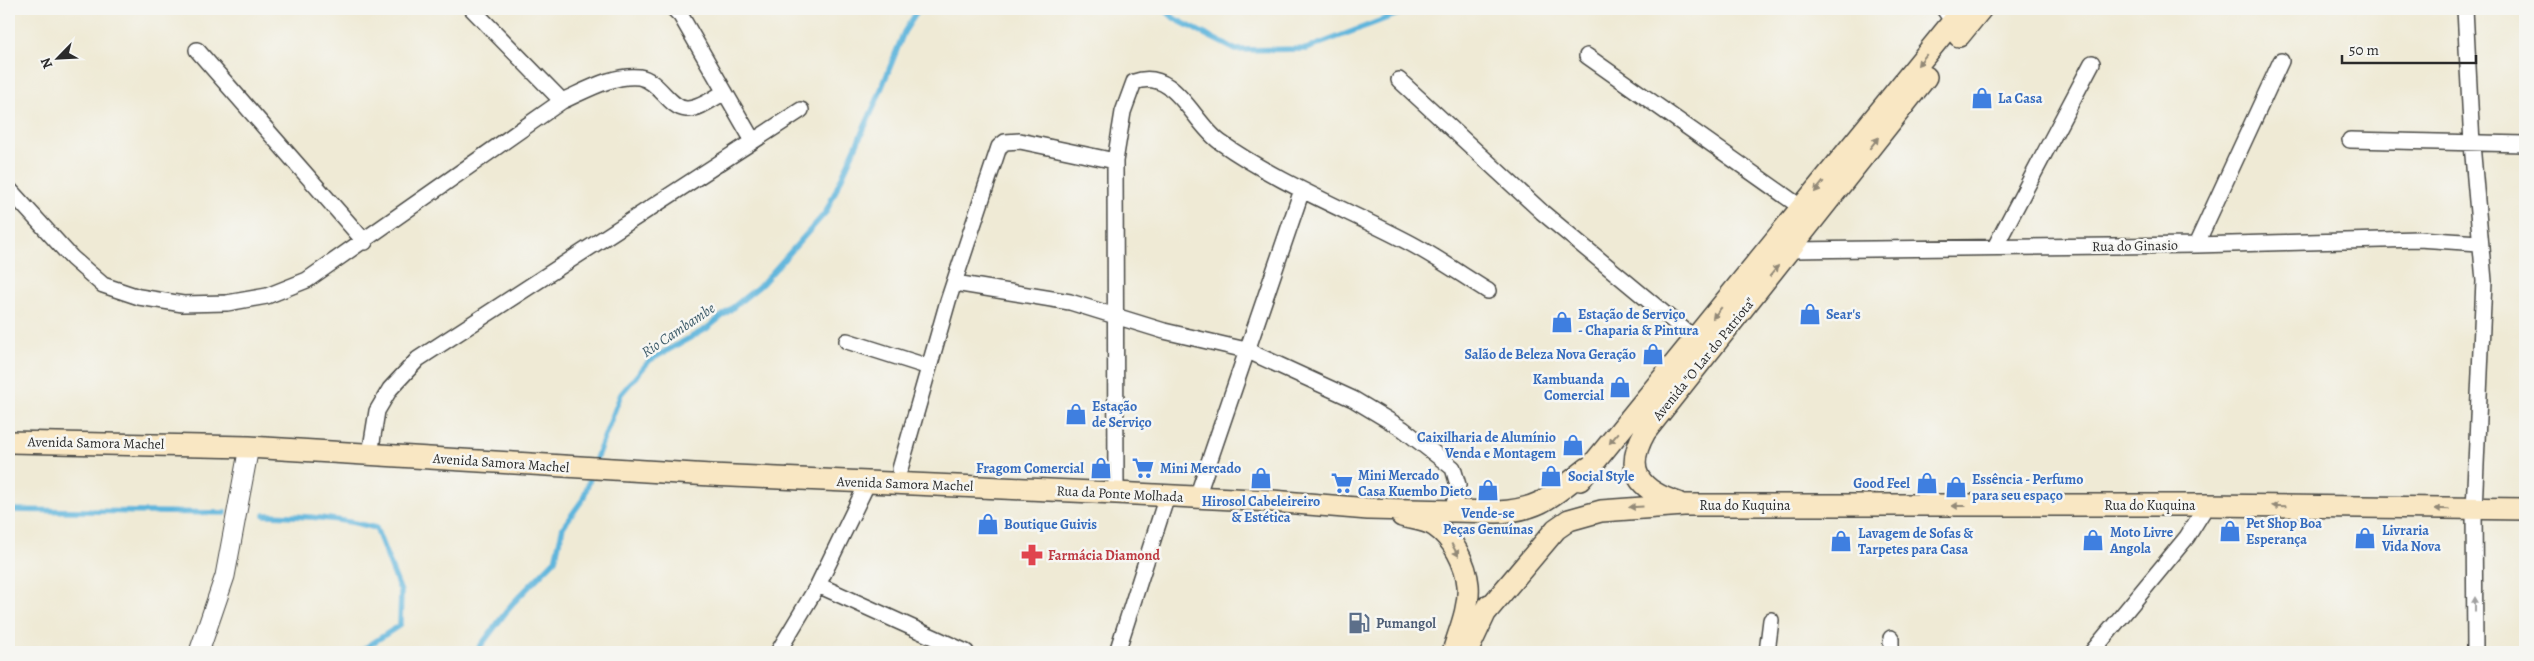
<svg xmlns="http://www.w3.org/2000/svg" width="2534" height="661" font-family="Alegreya,serif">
	<rect width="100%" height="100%" fill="#f6f6f2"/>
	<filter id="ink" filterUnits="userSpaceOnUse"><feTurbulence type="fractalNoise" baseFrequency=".02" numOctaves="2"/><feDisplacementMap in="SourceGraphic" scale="10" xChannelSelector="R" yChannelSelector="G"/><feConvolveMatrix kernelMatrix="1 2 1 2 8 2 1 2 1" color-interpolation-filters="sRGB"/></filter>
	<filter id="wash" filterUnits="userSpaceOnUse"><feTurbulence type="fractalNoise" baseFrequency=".0096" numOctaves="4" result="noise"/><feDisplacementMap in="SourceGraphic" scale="20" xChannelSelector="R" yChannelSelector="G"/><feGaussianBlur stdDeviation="1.12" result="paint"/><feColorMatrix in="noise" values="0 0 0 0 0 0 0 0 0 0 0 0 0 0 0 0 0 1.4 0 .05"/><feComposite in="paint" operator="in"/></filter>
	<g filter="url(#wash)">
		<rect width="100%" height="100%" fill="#efead5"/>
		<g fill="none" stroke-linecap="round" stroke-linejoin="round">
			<path stroke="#5fb5dc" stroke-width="5.5" d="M1164,9L1175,19L1236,50L1306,49L1411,9
				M594,464L621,394L650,360L706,329L762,284L826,212L876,102L904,32L919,9
				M9,510L225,513
				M265,515C303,516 340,518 376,528L401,592L400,625L359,652
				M476,652L512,604L555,560L563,527L583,499L592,473"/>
		</g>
	</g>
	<g filter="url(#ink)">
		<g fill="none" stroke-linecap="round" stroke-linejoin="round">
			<g stroke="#484844" stroke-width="18">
				<path id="minor" d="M472,9L562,101
					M674,9L681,16L753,141
					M1944,9L1953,22
					M2465,9L2472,144L2484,281L2474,510L2475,652
					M197,50L365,242
					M1587,56L1802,208
					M1399,80L1542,212L1695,339
					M2350,140L2525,144
					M9,189L72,258L103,285L139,297L183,304L227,303L267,296L307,280L562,101C585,91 613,74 639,77C659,80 669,108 686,109C699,110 715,97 725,92
					M2196,245L2281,61
					M1995,247L2092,63
					M1791,250L2196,245L2419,239L2479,243
					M955,283L1070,302L1164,331L1246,350L1353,399L1403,429L1453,468L1458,485L1453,510
					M847,341L929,367
					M370,454L377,411L390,389L418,359L801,110
					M900,469L948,301L999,147L1005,142L1020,141L1115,161
					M1116,493L1115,161L1123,112L1134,82C1175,67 1192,122 1220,142C1278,183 1345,209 1408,242C1435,256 1462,275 1488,291
					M1197,497L1302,190
					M818,585L966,652
					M778,652L818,585L868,482
					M1117,652L1167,496
					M1767,652L1771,620
					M1891,652V638
					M2092,652L2187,537L2207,505"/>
			</g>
			<g stroke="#484844" stroke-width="21">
				<path id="tertiary" d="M199,652L225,576L249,447"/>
			</g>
			<g stroke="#484844" stroke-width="24">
				<path id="secondary" d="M1959,36L1981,9
					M9,442L249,447L711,475L1116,493L1272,501L1368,509L1497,512C1542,510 1554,494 1588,468
					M1580,480L1963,9
					M1678,503C1639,490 1623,471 1645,432L1926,77
					M1402,516C1413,519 1426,520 1435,526C1453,538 1466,564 1468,585C1470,607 1459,632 1453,652
					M1481,618L1556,529L1569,520L1601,511L1684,505H2207L2525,509
					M1467,652L1489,605"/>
			</g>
			<use href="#minor" stroke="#fff" stroke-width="15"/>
			<use href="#tertiary" stroke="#fff" stroke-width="19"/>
			<use href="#secondary" stroke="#f9e7c3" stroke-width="21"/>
		</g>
		<defs><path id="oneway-solid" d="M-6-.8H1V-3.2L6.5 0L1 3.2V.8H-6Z" transform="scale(1.25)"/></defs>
		<g fill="#928977">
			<use href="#oneway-solid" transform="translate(1922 60) rotate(129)"/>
			<use href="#oneway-solid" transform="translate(1874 143) rotate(-52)"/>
			<use href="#oneway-solid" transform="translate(1819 187) rotate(129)"/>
			<use href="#oneway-solid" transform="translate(1774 271) rotate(-51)"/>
			<use href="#oneway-solid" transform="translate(1717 313) rotate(129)"/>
			<use href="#oneway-solid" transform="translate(1614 438) rotate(130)"/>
			<use href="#oneway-solid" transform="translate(1959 506) rotate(-180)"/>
			<use href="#oneway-solid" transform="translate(2279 506) rotate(-179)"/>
			<use href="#oneway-solid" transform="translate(1636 507) rotate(177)"/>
			<use href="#oneway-solid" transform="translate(2442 509) rotate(-179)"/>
			<use href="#oneway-solid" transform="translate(1455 550) rotate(61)"/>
		</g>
		<use fill="#a0a0a0" href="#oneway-solid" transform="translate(2475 604) rotate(-90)"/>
	</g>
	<defs>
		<g id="shop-bare" transform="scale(1.725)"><path d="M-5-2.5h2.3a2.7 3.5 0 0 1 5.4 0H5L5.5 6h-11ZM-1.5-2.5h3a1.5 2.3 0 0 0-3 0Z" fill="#3f7fe0" stroke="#f6f6f2" stroke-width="2.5" paint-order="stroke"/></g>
		<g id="supermarket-bare" transform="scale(1.725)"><path d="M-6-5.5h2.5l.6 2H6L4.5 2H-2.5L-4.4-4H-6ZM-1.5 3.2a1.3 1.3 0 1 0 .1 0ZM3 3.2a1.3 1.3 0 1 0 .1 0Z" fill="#3f7fe0" stroke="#f6f6f2" stroke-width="2.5" paint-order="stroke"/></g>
		<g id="pharmacy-bare" transform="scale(1.725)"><path d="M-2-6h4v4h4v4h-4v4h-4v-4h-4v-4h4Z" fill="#e0444e" stroke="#f6f6f2" stroke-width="2.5" paint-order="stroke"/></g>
		<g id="fuel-bare" transform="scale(1.725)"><path d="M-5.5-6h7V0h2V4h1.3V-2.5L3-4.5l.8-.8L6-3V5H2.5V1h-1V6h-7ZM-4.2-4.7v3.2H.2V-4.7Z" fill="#5c6f8a" stroke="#f6f6f2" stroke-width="2.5" paint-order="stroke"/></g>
	</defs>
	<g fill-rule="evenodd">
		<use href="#shop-bare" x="1982" y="98"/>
		<use href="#shop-bare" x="1810" y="314"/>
		<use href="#shop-bare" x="1562" y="322"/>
		<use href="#shop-bare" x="1653" y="354"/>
		<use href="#shop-bare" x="1620" y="387"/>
		<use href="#shop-bare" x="1076" y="414"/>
		<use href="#shop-bare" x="1573" y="445"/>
		<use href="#shop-bare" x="1101" y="468"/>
		<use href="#supermarket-bare" x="1143" y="468"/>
		<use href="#shop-bare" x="1551" y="476"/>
		<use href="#shop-bare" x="1261" y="478"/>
		<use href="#supermarket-bare" x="1342" y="483"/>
		<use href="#shop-bare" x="1927" y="483"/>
		<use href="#shop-bare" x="1956" y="487"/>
		<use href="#shop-bare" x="1488" y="490"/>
		<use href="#shop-bare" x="988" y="524"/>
		<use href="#shop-bare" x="2230" y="531"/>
		<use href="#shop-bare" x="2365" y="538"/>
		<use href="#shop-bare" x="2093" y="540"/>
		<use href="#shop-bare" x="1841" y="541"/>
		<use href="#pharmacy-bare" x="1032" y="555"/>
		<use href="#fuel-bare" x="1359" y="623"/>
	</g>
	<g text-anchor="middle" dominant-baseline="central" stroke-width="5" stroke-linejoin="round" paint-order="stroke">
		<g font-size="14" font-weight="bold" fill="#366cbe" stroke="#f6f6f2" text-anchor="start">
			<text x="1998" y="98">La Casa</text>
			<text x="1578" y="314">Estação de Serviço<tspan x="1578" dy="16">- Chaparia &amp; Pintura</tspan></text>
			<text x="1826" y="314">Sear's</text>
			<text x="1636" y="354" text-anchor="end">Salão de Beleza Nova Geração</text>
			<text x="1604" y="379" text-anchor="end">Kambuanda<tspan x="1604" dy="16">Comercial</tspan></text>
			<text x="1092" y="406">Estação<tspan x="1092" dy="16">de Serviço</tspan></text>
			<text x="1556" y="437" text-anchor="end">Caixilharia de Alumínio<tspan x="1556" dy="16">Venda e Montagem</tspan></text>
			<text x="1084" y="468" text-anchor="end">Fragom Comercial</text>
			<text x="1160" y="468">Mini Mercado</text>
			<text x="1358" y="475">Mini Mercado<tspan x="1358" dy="16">Casa Kuembo Dieto</tspan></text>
			<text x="1568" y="476">Social Style</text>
			<text x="1972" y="479">Essência - Perfumo<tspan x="1972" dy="16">para seu espaço</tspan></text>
			<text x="1910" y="483" text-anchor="end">Good Feel</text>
			<text x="1261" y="501" text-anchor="middle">Hirosol Cabeleireiro<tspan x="1261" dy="16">&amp; Estética</tspan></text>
			<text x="1488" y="513" text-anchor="middle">Vende-se<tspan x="1488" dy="16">Peças Genuínas</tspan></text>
			<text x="2246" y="523">Pet Shop Boa<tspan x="2246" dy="16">Esperança</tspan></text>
			<text x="1004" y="524">Boutique Guivis</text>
			<text x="2382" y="530">Livraria<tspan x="2382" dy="16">Vida Nova</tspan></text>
			<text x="2110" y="532">Moto Livre<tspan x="2110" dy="16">Angola</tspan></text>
			<text x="1858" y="533">Lavagem de Sofas &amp;<tspan x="1858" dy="16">Tarpetes para Casa</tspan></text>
		</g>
		<g font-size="14" fill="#2b2b2b" stroke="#f6f6f2">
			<text transform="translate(2135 246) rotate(-1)">Rua do Ginasio</text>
			<text transform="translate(1704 359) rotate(-51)">Avenida "O Lar do Patriota"</text>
			<text transform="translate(96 443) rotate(1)">Avenida Samora Machel</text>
			<text transform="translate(501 463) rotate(4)">Avenida Samora Machel</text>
			<text transform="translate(905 484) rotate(2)">Avenida Samora Machel</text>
			<text transform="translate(1120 494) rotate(3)">Rua da Ponte Molhada</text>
			<text x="1745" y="505">Rua do Kuquina</text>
			<text x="2150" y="505">Rua do Kuquina</text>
		</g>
		<g font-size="14" font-weight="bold" fill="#be3a42" stroke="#f6f6f2" text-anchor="start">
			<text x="1048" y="555">Farmácia Diamond</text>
		</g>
		<g font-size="14" font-weight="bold" fill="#4e5e75" stroke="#f6f6f2" text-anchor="start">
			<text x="1376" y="623">Pumangol</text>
		</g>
		<g font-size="15" font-style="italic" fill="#3d5b69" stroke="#f6f6f2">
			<text transform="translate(678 330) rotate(-34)">Rio Cambambe</text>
		</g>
	</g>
	<rect width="2534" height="661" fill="none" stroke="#f6f6f2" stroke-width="30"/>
	<g transform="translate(58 58) rotate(246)" stroke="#f6f6f2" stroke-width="4" paint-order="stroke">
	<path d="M0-4L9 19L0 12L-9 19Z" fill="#2b2b2b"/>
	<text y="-8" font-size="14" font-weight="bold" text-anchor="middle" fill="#2b2b2b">N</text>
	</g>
	<path d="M2342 55v8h134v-8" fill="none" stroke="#2b2b2b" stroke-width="2.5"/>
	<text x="2349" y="55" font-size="15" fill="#2b2b2b" stroke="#f6f6f2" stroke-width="4" paint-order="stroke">50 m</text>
</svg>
